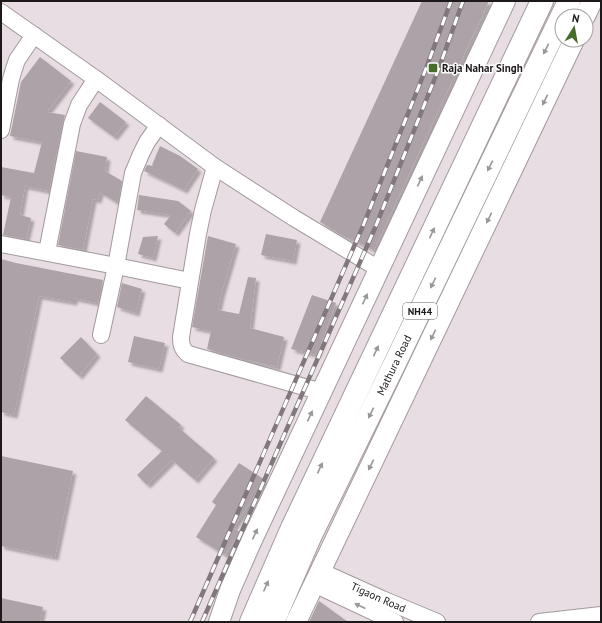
<svg xmlns="http://www.w3.org/2000/svg" width="602" height="623" font-family="'PT Sans',sans-serif">
	<defs>
		<filter id="shadow"><feDropShadow dx="3.5" dy="3.5" stdDeviation="1" flood-color="#0004"/></filter>
	</defs>
	<rect width="100%" height="100%" fill="#e8dde2"/>
	<path fill="#aca2a7" filter="url(#shadow)" d="M422,1H489L374,250L341,235L320,222Z
		M40,57L71,81L47,112L65,115L63,122L49,191L25,186L20,215L31,218L26,239L3,235L11,197L1,195V167L34,173L42,142L10,136L21,82Z
		M100,102L126,122L114,137L88,118Z
		M160,146L180,156L198,169L184,190L144,171L147,165L154,166L152,165Z
		M76,151L107,157L105,171L122,181L119,199L116,202L100,192L98,200L93,199L83,250L58,245Z
		M139,195L178,201L191,211L175,233L164,224L171,215L137,210Z
		M266,234L297,240L293,261L261,255Z
		M158,236L153,258L138,254L143,237Z
		M208,236L236,244L221,295L218,310L239,314L248,277L256,278L250,328L284,337L277,367L248,360V361L207,349L211,331L192,327Z
		M1,259L16,263L103,280L98,303L74,298V302L39,296L14,415L1,412Z
		M122,283L142,289L136,313L117,307Z
		M312,295L336,303L317,355L291,349Z
		M134,336L165,343L159,369L128,362Z
		M81,337L97,354L79,376L60,358Z
		M146,396L181,425L179,428L214,458L195,480L172,460L147,485L137,475L162,451L125,420Z
		M1,456L73,471L55,557L1,546Z
		M239,463L265,480L233,528L240,532L225,555L196,537L216,505L212,502Z
		M1,598L43,607L40,622H1Z
		M319,601L348,622H309Z"/>
	<g fill="none" stroke-linecap="round" stroke-linejoin="round">
		<g stroke="#a2989d" stroke-width="18">
			<g id="minor">
				<path d="M1,12L96,79L215,167L294,218L379,269"/>
				<path d="M1,130L11,79L14,69L17,60L34,35"/>
				<path d="M215,167L203,210L198,234L181,337C181,345 182,349 188,354L322,392"/>
				<path d="M1,244L116,266L190,281"/>
				<path d="M47,252L72,124L79,105L96,79"/>
				<path d="M101,335L116,266L133,173L141,154L147,142L159,125"/>
				<path id="s1" d="M320,571L382,599L437,622"/>
				<path d="M314,584L395,622"/>
				<path d="M539,622L601,615"/>
			</g>
		</g>
		<g stroke="#a2989d" stroke-width="22">
			<path id="major" d="M585,16L592,1
				M219,622L230,590L251,542L505,1
				M296,622L574,40"/>
		</g>
		<g stroke="#a2989d" stroke-width="24">
			<g id="highway">
				<path d="M251,622L292,528L542,1"/>
				<path id="s2" d="M273,622L310,537L395,363L569,1"/>
			</g>
		</g>
		<use href="#minor" stroke="#fff" stroke-width="16"/>
		<use href="#major" stroke="#fff" stroke-width="20"/>
		<use href="#highway" stroke="#fff" stroke-width="22"/>
		<g stroke="#80787c" stroke-width="4.5">
			<path id="rail" d="M190,622L363,226L427,66L451,1
				M202,622L375,228L439,68L463,1"/>
		</g>
		<use href="#rail" stroke="#fff" stroke-width="3" stroke-dasharray="9" stroke-linecap="butt"/>
	</g>
	<defs><path id="oneway-solid" d="M-6-.8H1V-3.2L6.5 0L1 3.2V.8H-6Z"/></defs>
	<g fill="#999898">
		<use href="#oneway-solid" transform="translate(546 49) rotate(116)"/>
		<use href="#oneway-solid" transform="translate(545 100) rotate(116)"/>
		<use href="#oneway-solid" transform="translate(490 166) rotate(116)"/>
		<use href="#oneway-solid" transform="translate(420 181) rotate(-65)"/>
		<use href="#oneway-solid" transform="translate(489 218) rotate(116)"/>
		<use href="#oneway-solid" transform="translate(432 233) rotate(-65)"/>
		<use href="#oneway-solid" transform="translate(433 283) rotate(116)"/>
		<use href="#oneway-solid" transform="translate(365 299) rotate(-65)"/>
		<use href="#oneway-solid" transform="translate(433 335) rotate(116)"/>
		<use href="#oneway-solid" transform="translate(376 351) rotate(-65)"/>
		<use href="#oneway-solid" transform="translate(371 413) rotate(116)"/>
		<use href="#oneway-solid" transform="translate(310 416) rotate(-65)"/>
		<use href="#oneway-solid" transform="translate(371 465) rotate(116)"/>
		<use href="#oneway-solid" transform="translate(320 468) rotate(-65)"/>
		<use href="#oneway-solid" transform="translate(255 534) rotate(-65)"/>
		<use href="#oneway-solid" transform="translate(266 586) rotate(-66)"/>
		<use href="#oneway-solid" transform="translate(360 606) rotate(-155)"/>
	</g>
	<rect fill="#466e2a" stroke="#fff" stroke-width="1.5" x="428" y="63" width="10" height="10" rx="2"/>
	<g text-anchor="middle" dominant-baseline="central" stroke-width="3" stroke-linejoin="round" paint-order="stroke">
		<rect fill="#fff" stroke="#615e5f" stroke-width="1" x="403" y="303" width="34" height="16" rx="3"/>
		<g font-size="10" font-weight="bold" fill="#1d191b">
			<text x="420" y="311">NH44</text>
		</g>
		<g font-size="11" font-weight="bold" fill="#1d191b" stroke="#fff" text-anchor="start">
			<text x="442" y="68">Raja Nahar Singh</text>
		</g>
		<g font-size="11" fill="#1d191b" stroke="#fff">
			<text stroke="none"><textPath href="#s2" startOffset="284">Mathura Road</textPath></text>
			<text stroke="none"><textPath href="#s1" startOffset="64">Tigaon Road</textPath></text>
		</g>
	</g>
	<rect width="602" height="623" fill="none" stroke="#1d191b" stroke-width="4"/>
	<g transform="translate(574 28) rotate(11)"><circle r="19" fill="#ffffff" stroke="#a5a3a4"/>
	<path d="M0-3L7 15L0 10L-7 15Z" fill="#466e2a"/>
	<text y="-6" font-size="11" font-weight="bold" text-anchor="middle" fill="#1d191b">N</text>
	</g>
</svg>
